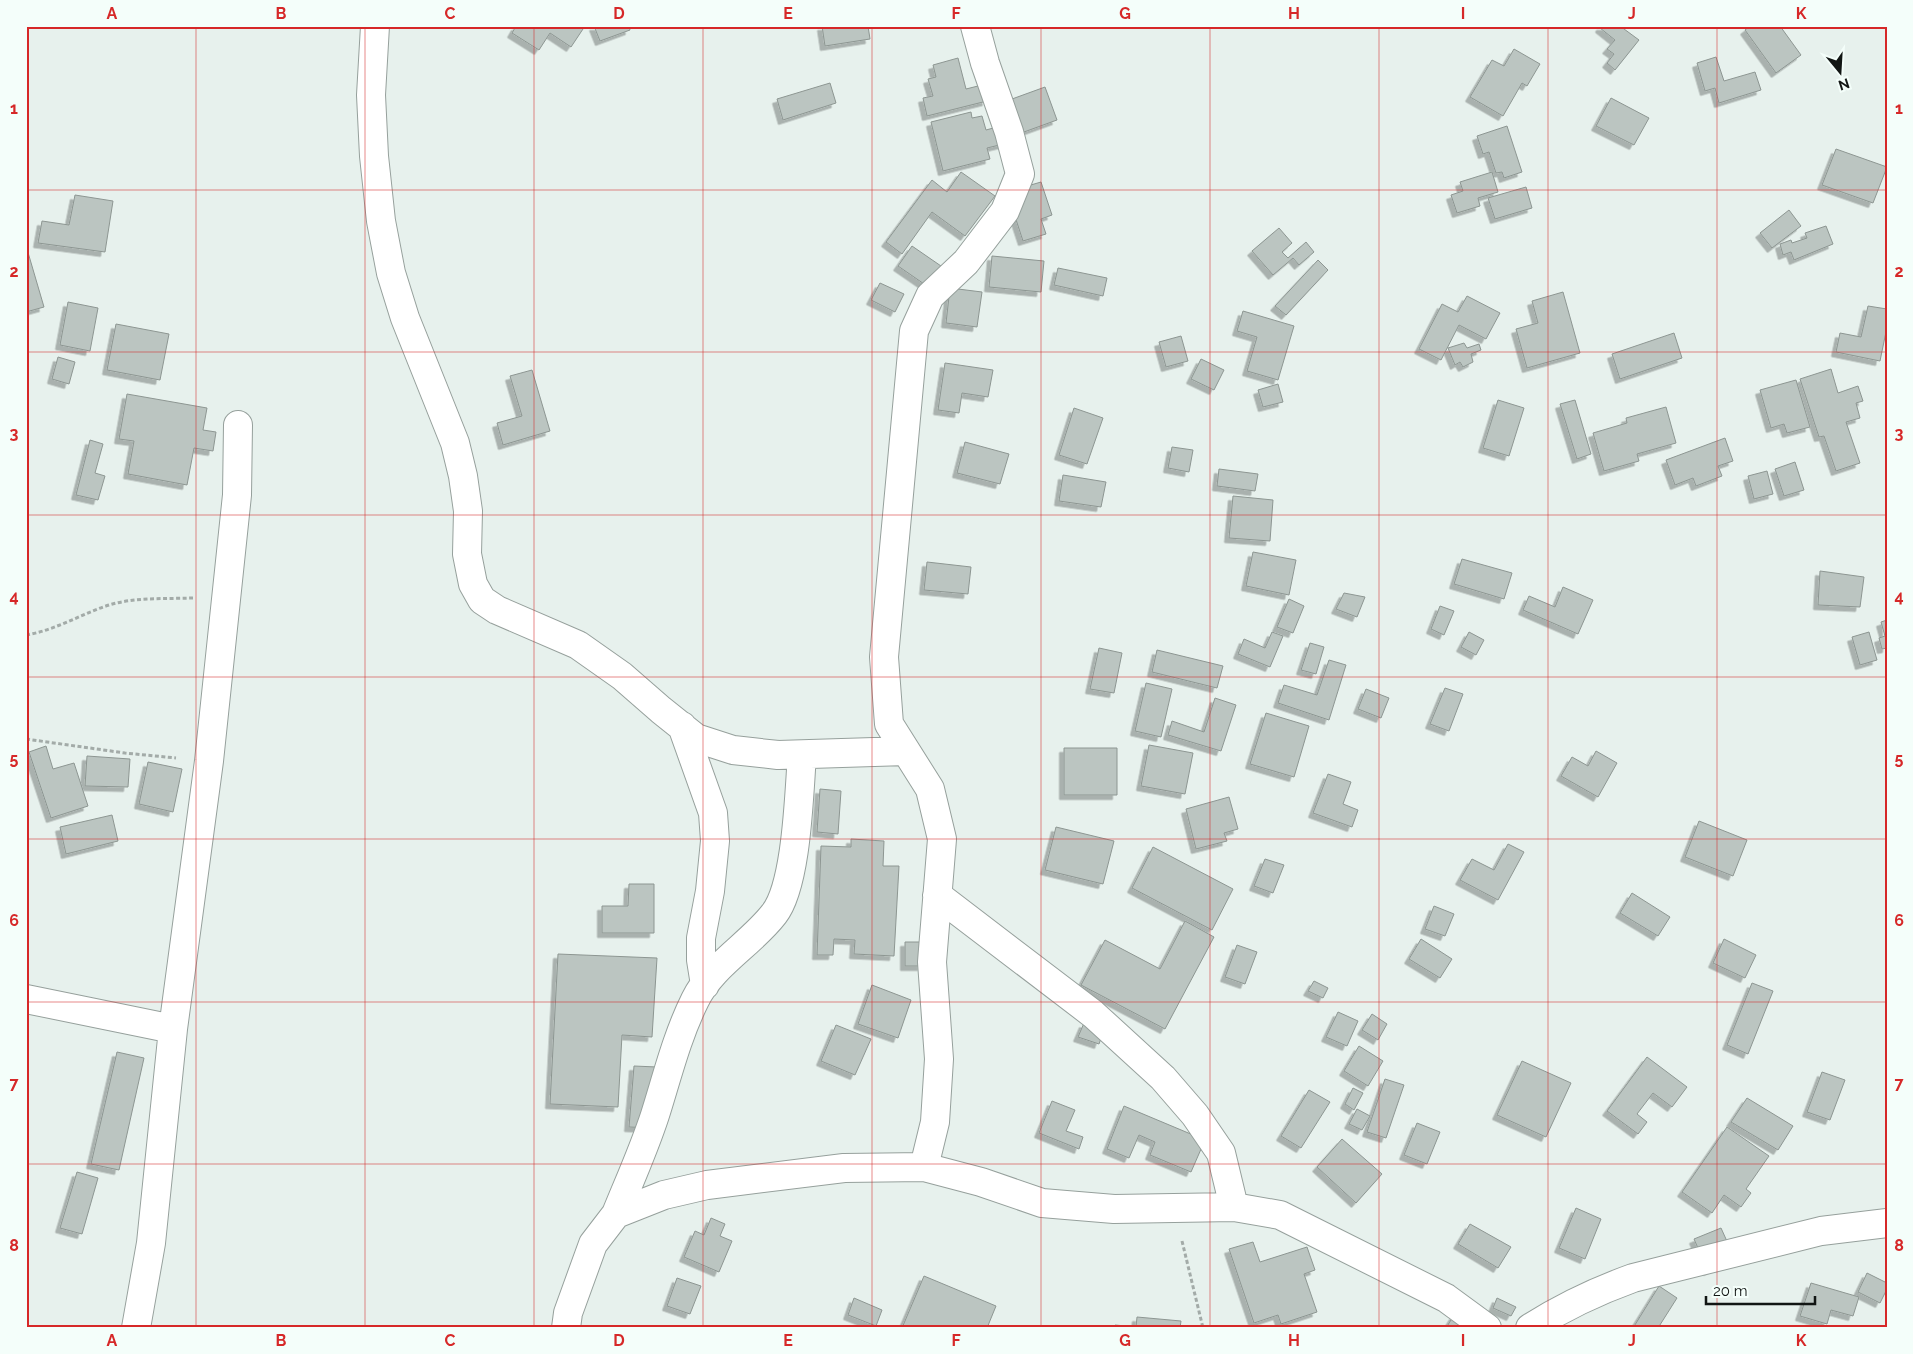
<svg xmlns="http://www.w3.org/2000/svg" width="1913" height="1354" font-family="Raleway,sans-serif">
	<defs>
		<filter id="shadow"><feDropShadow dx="-4.5" dy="4.5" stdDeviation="0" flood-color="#0004"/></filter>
	</defs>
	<rect width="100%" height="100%" fill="#e7f1ed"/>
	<path fill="#bbc5c1" stroke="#8d9692" filter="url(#shadow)" d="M516,26H579L583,29L571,47L550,33L539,50L512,33Z
		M594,26H629L630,30L600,41Z
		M822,26H868L870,39L825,46Z
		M1601,26H1620L1639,40L1615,70L1607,63L1614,54L1607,49L1615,40L1600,28Z
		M1750,26H1780L1801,55L1776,73L1745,30Z
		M1514,49L1540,64L1527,86L1522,83L1503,116L1470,97L1492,60L1504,66Z
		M1716,57L1724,81L1755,72L1761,90L1719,103L1715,88L1705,91L1697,63Z
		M958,58L966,89L982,85L987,101L927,116L923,98L933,96L928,79L936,77L933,65Z
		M830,83L836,103L783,120L777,99Z
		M1045,87L1057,120L1024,132L1012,99Z
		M1611,98L1649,118L1634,145L1596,126Z
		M971,112L972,118L982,116L986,130L1008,124L1012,142L987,148L990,159L943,171L931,122Z
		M1507,126L1522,172L1504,178L1502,172L1496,173L1489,152L1483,154L1477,136Z
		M1836,149L1887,167L1873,203L1822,185Z
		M961,172L995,196L965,236L932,212L902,254L886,242L932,180L947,192Z
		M1492,172L1498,192L1478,198L1480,206L1457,213L1451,195L1463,191L1460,182Z
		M1041,182L1052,215L1041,219L1046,234L1023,241L1007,192Z
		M1526,187L1532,208L1495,219L1488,198Z
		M75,195L113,201L105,252L38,243L42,221L69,225Z
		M1789,210L1801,226L1772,248L1760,233Z
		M1826,226L1833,244L1794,260L1791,252L1783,255L1780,244L1791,240L1792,243L1807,238L1805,233Z
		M1279,228L1292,243L1282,252L1288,258L1306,242L1314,252L1299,265L1293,258L1273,275L1252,251Z
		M912,246L941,266L927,286L898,266Z
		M27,249L44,307L26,312V250Z
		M992,256L1044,261L1041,292L989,287Z
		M1318,260L1328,270L1286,315L1275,306Z
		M1058,268L1107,278L1103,296L1054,285Z
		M880,283L904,294L895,312L871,300Z
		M950,288L982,292L977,327L946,323Z
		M1563,292L1580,353L1527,368L1516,329L1538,323L1532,301Z
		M1467,296L1500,313L1486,339L1459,325L1441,360L1419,349L1442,304L1458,312Z
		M68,302L98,308L90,351L60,345Z
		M1868,306L1887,309V327L1880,361L1836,352L1840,333L1861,337Z
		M1243,311L1294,326L1278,380L1247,371L1257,337L1237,331Z
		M116,324L169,334L160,380L107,370Z
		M1674,333L1682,358L1620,379L1612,354Z
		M1181,336L1188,361L1166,367L1159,342Z
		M1464,343L1467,348L1479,344L1481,350L1471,354L1473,362L1463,367L1460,362L1455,365L1448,348Z
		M58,357L75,362L69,384L52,379Z
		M1201,359L1224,370L1214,390L1191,379Z
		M945,363L993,370L988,397L962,393L959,413L938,410Z
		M1831,369L1838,393L1858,386L1863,401L1856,403L1860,418L1846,422L1860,463L1836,471L1824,436L1819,437L1800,379Z
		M532,370L550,431L503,445L497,423L522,416L510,376Z
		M1796,380L1810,427L1787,433L1784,424L1771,428L1760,390Z
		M1278,384L1283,402L1263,407L1258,390Z
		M127,394L207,408L203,430L216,432L213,451L194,448L187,485L128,474L134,441L119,439Z
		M1498,400L1524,408L1509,456L1483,448Z
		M1575,400L1591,454L1577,459L1560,404Z
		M1666,407L1676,443L1637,454L1639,461L1604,471L1593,433L1627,423L1626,418Z
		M1074,408L1103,418L1087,464L1059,455Z
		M1725,438L1733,461L1718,466L1722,476L1696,486L1693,478L1675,485L1666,460Z
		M90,440L103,444L95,473L105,476L98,500L76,495Z
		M965,442L1009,454L1000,484L957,473Z
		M1172,447L1193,450L1189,472L1168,468Z
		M1795,462L1804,490L1784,496L1775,469Z
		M1219,469L1258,474L1255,491L1217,486Z
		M1767,471L1773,494L1754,499L1748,476Z
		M1063,475L1106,482L1101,507L1059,501Z
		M1233,496L1273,500L1270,541L1229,538Z
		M1253,552L1296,560L1289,595L1246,586Z
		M1462,559L1512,573L1504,599L1454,584Z
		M927,562L971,567L968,594L924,590Z
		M1820,571L1864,577L1860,607L1818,605Z
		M1563,587L1593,600L1578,634L1523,610L1529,596L1555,607Z
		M1344,593L1365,597L1357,617L1336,609Z
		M1289,599L1304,606L1293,633L1277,627Z
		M1440,606L1454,611L1444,635L1431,629Z
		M1887,620V648L1882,649L1879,638L1885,636L1881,622Z
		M1272,632L1283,636L1270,667L1238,654L1244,639L1265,648Z
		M1469,632L1484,640L1476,655L1461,647Z
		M1869,632L1877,660L1860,665L1852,637Z
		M1310,643L1324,647L1316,674L1301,670Z
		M1099,648L1122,653L1114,693L1090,689Z
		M1157,650L1223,666L1217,688L1152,672Z
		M1329,660L1346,665L1329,720L1278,703L1284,685L1317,695Z
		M1146,683L1172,689L1161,737L1135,731Z
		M1445,688L1463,694L1449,731L1430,724Z
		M1366,689L1389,698L1381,718L1358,709Z
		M1215,698L1236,705L1221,751L1168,735L1172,721L1204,732Z
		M1266,713L1309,726L1294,777L1250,764Z
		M1149,745L1193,753L1185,794L1141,786Z
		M46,746L53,769L74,763L88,806L51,818L29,752Z
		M1064,748H1117V795H1064Z
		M1596,751L1617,763L1598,797L1561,776L1572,757L1588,766Z
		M87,756L130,759L128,787L85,786Z
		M148,762L182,769L173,812L139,804Z
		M1328,774L1351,782L1343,804L1358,810L1352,827L1313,813Z
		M820,789L841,791L838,834L817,832Z
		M1229,797L1238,829L1224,833L1227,841L1196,849L1186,809Z
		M112,815L118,841L66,854L60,827Z
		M1699,821L1747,840L1733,876L1685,857Z
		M1056,827L1114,841L1103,884L1045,870Z
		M851,839L884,841L883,866H899L894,956L854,954L855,940L834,939L833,955H817L821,846L851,847Z
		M1508,844L1524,852L1498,900L1460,880L1472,859L1494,870Z
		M1153,847L1233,889L1212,930L1132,888Z
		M1265,859L1284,865L1273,893L1254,886Z
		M629,884H654V933H602V906H628Z
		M1632,893L1670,917L1658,936L1620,913Z
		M1434,906L1454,914L1445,936L1425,929Z
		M1185,921L1214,937L1165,1029L1081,985L1105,940L1160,969Z
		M1421,939L1452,959L1440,978L1409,959Z
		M1724,939L1756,955L1745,978L1713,963Z
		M905,942H921L922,966H905Z
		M1237,945L1257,952L1245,984L1225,977Z
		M558,954L657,958L652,1037L622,1035L618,1107L550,1104Z
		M1314,981L1328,988L1323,998L1308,991Z
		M1752,983L1773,991L1748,1054L1727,1045Z
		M872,985L911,1000L898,1038L858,1024Z
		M1338,1012L1358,1021L1347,1046L1326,1037Z
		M1372,1014L1387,1024L1378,1040L1362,1030Z
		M1084,1023L1104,1030L1099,1044L1078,1037Z
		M836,1025L871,1039L855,1075L821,1061Z
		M1359,1046L1383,1061L1368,1086L1344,1071Z
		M117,1052L144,1058L119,1170L91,1164Z
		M1647,1057L1687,1087L1672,1107L1653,1093L1637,1114L1647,1122L1638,1134L1607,1111Z
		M1522,1061L1571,1083L1546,1137L1497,1115Z
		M634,1066L657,1067L653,1128L629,1127Z
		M1822,1072L1845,1080L1830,1120L1807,1112Z
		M1385,1079L1404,1085L1386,1138L1367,1132Z
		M1353,1088L1363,1093L1354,1110L1345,1104Z
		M1309,1090L1330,1102L1301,1148L1281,1136Z
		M1747,1098L1793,1126L1778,1150L1731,1122Z
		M1052,1101L1075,1110L1066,1131L1083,1137L1079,1149L1039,1133Z
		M1124,1106L1205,1140L1191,1172L1150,1155L1155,1142L1139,1135L1129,1158L1107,1149Z
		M1357,1109L1370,1116L1362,1130L1349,1124Z
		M1417,1123L1440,1132L1427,1164L1404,1155Z
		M1727,1127L1769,1156L1746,1189L1751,1193L1741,1207L1724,1195L1712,1213L1682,1192Z
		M1342,1139L1382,1174L1356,1203L1317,1167Z
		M77,1172L98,1178L82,1234L60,1228Z
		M1576,1208L1601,1219L1585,1259L1559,1248Z
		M711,1218L725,1224L720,1236L732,1241L719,1272L684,1257L695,1231L704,1235Z
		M1470,1224L1511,1247L1498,1268L1458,1244Z
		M1721,1228L1735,1259L1708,1271L1694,1239Z
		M1253,1242L1260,1262L1307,1247L1315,1270L1304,1274L1317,1312L1281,1324L1278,1315L1254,1323L1229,1249Z
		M1867,1273L1887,1283V1289L1880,1303L1858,1292Z
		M924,1276L996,1306L987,1328H902Z
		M677,1278L701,1286L690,1314L667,1306Z
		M1811,1283L1859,1297L1853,1316L1831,1310L1827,1324L1800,1316Z
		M1659,1286L1677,1298L1658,1328H1633Z
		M854,1298L882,1310L876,1326L848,1315Z
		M1497,1298L1516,1307L1511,1316L1493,1308Z
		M1454,1315L1474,1328H1446Z
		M1137,1317L1181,1321L1180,1328H1115V1325L1136,1327Z"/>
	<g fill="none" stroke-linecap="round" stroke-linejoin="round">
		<g stroke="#96a09c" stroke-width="30">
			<path id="minor" d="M375,26L371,95L374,156L381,221L391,273L405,318L455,443L463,476L468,511L467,554L473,584L482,600L497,610L578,645L622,676L661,710L696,738L733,750L778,755L906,751
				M682,726L713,813L715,841L710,891L701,938V960L705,985
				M937,895L1093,1014L1163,1078L1195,1115L1221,1153L1234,1207
				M26,999L173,1029
				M924,1167L935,1122L939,1059L932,962L942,839L930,789L889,724L884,657L914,331L930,296L966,262L1005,211L1020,174L1009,132L985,63L975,26
				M616,1214C629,1182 644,1149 655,1115C667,1077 677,1036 695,1000C712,965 751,944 774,914C797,885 799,793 802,755
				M136,1328L151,1243L173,1029L209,761L237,495L238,425
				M566,1328L568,1313L593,1244L616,1214L664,1195L707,1185L844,1168L924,1167L981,1182L1042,1203L1114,1209L1234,1207L1280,1215L1446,1298L1487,1328
				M1530,1328C1563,1307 1597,1291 1633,1278L1821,1231L1887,1223"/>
		</g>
		<path stroke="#a3aba8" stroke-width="3" stroke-dasharray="4 2.5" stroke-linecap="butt" d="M26,635C56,630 81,614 109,605C135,597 166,599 193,598
			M26,739L125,753L176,758
			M1182,1241L1203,1328"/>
		<use href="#minor" stroke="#fff" stroke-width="28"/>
	</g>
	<path fill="none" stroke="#d62828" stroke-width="1" stroke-opacity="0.55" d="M196,26V1328M365,26V1328M534,26V1328M703,26V1328M872,26V1328M1041,26V1328M1210,26V1328M1379,26V1328M1548,26V1328M1717,26V1328M26,190H1887M26,352H1887M26,515H1887M26,677H1887M26,839H1887M26,1002H1887M26,1164H1887"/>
	<rect width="1913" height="1354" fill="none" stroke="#f4fefa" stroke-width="55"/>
	<g transform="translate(1840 72) rotate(162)" stroke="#f4fefa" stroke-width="4" paint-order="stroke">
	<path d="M0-4L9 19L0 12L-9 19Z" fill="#121614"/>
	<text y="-8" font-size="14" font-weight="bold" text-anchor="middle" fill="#121614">N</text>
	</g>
	<path d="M1706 1296v8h109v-8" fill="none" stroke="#121614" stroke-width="2.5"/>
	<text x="1713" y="1296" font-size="15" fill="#121614" stroke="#f4fefa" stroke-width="4" paint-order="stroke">20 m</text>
	<rect x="28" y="28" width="1858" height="1298" fill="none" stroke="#d62828" stroke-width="2"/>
	<g font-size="16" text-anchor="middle" font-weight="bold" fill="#d62828">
		<text x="112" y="19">A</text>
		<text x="281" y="19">B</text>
		<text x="450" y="19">C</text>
		<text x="619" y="19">D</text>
		<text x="788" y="19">E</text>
		<text x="956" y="19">F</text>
		<text x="1125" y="19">G</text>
		<text x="1294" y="19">H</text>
		<text x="1463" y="19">I</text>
		<text x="1632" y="19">J</text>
		<text x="1801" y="19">K</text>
		<text x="14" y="114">1</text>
		<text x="1899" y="114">1</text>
		<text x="14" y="277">2</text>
		<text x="1899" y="277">2</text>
		<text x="14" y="439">3</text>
		<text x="1899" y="439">3</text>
		<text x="14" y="602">4</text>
		<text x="1899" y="602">4</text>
		<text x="14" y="764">5</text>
		<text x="1899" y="764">5</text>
		<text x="14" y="926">6</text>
		<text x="1899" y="926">6</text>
		<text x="14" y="1089">7</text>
		<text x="1899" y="1089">7</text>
		<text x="14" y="1251">8</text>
		<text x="1899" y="1251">8</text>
		<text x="112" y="1346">A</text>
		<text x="281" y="1346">B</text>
		<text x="450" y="1346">C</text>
		<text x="619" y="1346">D</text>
		<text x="788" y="1346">E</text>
		<text x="956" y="1346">F</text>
		<text x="1125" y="1346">G</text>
		<text x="1294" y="1346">H</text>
		<text x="1463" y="1346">I</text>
		<text x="1632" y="1346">J</text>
		<text x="1801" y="1346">K</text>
	</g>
</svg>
